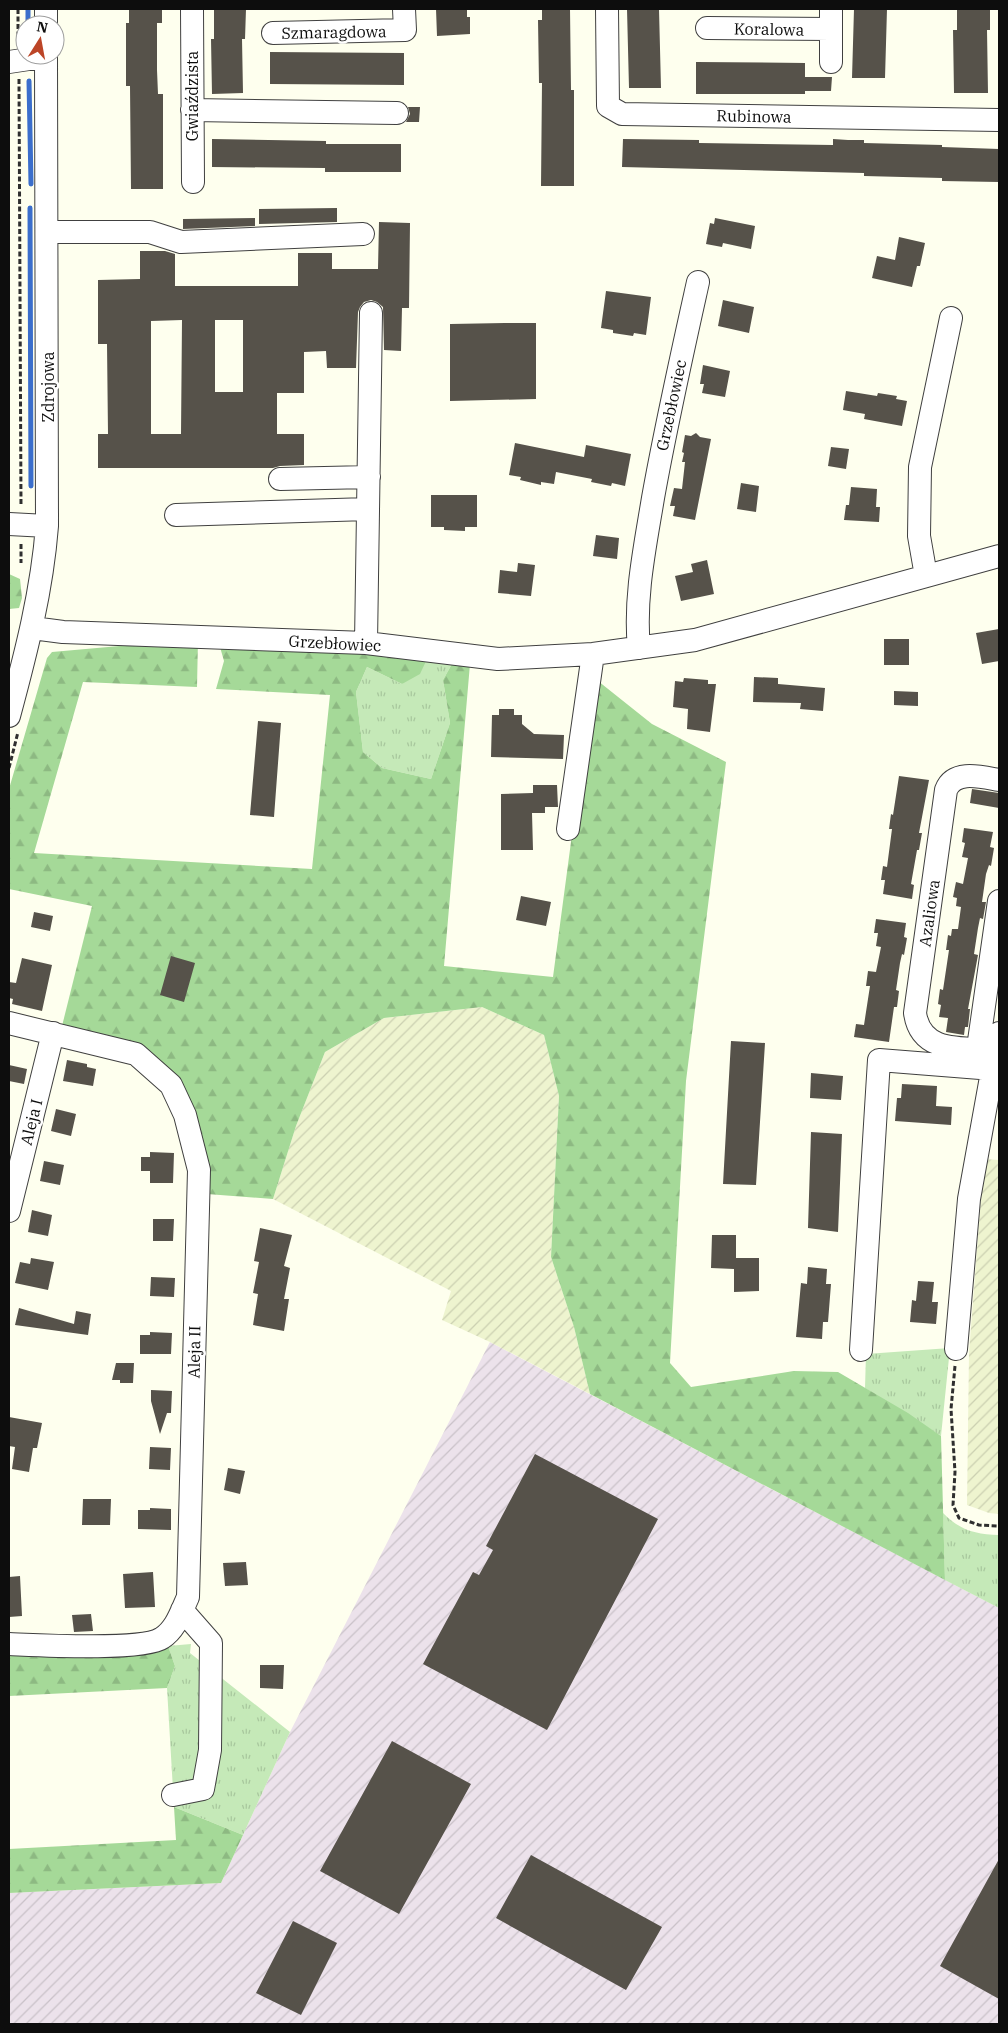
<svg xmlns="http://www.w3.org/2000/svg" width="1008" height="2033" font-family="'IBM Plex Serif',serif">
	<defs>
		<pattern id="industrial-furrows" width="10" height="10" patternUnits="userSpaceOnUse" patternTransform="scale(1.25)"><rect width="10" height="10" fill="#ece2eb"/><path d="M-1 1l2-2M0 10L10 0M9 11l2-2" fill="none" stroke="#c9c1c8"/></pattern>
		<pattern id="farmland-furrows" width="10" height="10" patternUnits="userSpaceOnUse" patternTransform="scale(1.25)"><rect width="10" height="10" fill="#eef4cf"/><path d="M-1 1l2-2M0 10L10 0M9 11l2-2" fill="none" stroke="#cbd0b1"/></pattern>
		<pattern id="grass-tufts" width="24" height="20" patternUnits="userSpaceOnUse" patternTransform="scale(1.25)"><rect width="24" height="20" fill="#c5e9b8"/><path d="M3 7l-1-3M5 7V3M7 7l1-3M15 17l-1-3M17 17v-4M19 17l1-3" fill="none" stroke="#a8c79d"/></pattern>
		<pattern id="forest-firs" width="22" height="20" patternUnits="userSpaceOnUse" patternTransform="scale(1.25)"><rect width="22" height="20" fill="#a5d998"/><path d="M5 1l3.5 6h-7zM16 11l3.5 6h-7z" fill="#8db982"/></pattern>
	</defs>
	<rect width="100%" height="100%" fill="#feffee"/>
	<path fill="url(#industrial-furrows)" d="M490,1342L999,1608V2024H9V1893L221,1883L290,1732Z"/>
	<path fill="url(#farmland-furrows)" d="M482,1007L544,1035L559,1096L551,1257L574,1327L590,1394L490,1342L442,1320L451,1291L273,1199L296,1126L325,1052L384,1018Z
		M984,1159L999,1160V1514L989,1513L967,1505L969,1353Z"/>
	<path fill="url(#grass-tufts)" d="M427,659L453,662L443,680L450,723L431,779L382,768L363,752L356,692L367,667L402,684Z
		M950,1348L941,1436L865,1388L866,1354Z
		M943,1513C961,1531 975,1534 999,1535V1608L945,1580Z
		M191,1644L190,1653L290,1732L243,1835L174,1807L167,1688L175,1666L168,1646Z"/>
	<path fill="url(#forest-firs)" d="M9,574L20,579L22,598L19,608L9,609Z
		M198,639L197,687L83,682L34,853L312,869L330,695L216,689L224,661L220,647L243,643L427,659L420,674L402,684L367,667L356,692L363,752L382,768L431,779L450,723L443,680L453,662L470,664L444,966L553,977L593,677L652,724L726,762L686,1081L670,1363L691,1387L794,1371L838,1372L908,1413L941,1436L945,1580L590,1394L574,1327L551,1257L559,1096L544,1035L482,1007L384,1018L325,1052L296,1126L273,1199L207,1194L177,1078L62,1026L92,906L9,889V789L47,658L52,652Z
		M168,1646L175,1666L167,1688L9,1696V1653Z
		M174,1807L243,1835L221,1883L9,1893V1849L176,1840Z"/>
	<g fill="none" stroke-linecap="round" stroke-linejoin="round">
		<path stroke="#3b6ecc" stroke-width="5" d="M28,9V25
			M29,81L31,184
			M30,208L31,486"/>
	</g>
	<path fill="#56524a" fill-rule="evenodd" d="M129,9H162V23H157V70L158,94H163V189H131L130,86H126V23H129Z
		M214,9H246L245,39H242L243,93L212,94L211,39H214Z
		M436,9H467V17H470V34L437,36Z
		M542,9H570L571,90H574V186H541L542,83H539L538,20H542Z
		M627,9H659L661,88H629Z
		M854,9H887L885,78H852Z
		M957,9H990V30H987L988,93H954L953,30H957Z
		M270,52L404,53V85L270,84Z
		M696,62L805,63V77H832L831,91H805V94H696Z
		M408,107H420L419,122H406L410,114Z
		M212,139L326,141V144H401V172H325V168L212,167Z
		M623,139L699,140V143L833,145V139L848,140H864V143L942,145V147L999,149V182L942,181V178L864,176V173L622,167Z
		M337,208V222L259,224V209Z
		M255,218V226L183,229V219Z
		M715,218L755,226L751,249L723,243L722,247L706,244L710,223L714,224Z
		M379,222L410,223L409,308H402L401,351L384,350L383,307L377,302L371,300L364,302L360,307L358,312L356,368H327L326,351L304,352V393H277V434H304V465L280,466L273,468H98V434H108L107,344H98V280L140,279V251H165L175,254V286H298V253H332V269H378ZM182,320L181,434H151V321ZM215,320H243V392H215Z
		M899,237L925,243L920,266H917L912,287L872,278L877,256L895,260Z
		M606,291L651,297L646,335L634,333L633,336L613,333V330L601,328Z
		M723,300L754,307L749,333L718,326Z
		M505,323H536V399L450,401V324Z
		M703,365L730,371L725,397L702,393L704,384H700Z
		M846,391L877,396L878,393L897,396L896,399L907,401L902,426L864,419L865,414L843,410Z
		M696,433L700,437L711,439L695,520L673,516L675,506H670L674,488L682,489L685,462H682L684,453L682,452L685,435L691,436Z
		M515,443L584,457L586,445L631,454L625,486L612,483L611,486L591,482L592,479L556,472L554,484L541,482V485L520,480L521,477L509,475Z
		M831,447L849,449L846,469L828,466Z
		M741,483L759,486L756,512L737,509Z
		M851,487L877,489L876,507H880L879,522L844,520L846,505H849Z
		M431,495H477V527H465V531L444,530V527H431Z
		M596,535L619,538L617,559L593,556Z
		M707,560L714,594L681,601L675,576L693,572L691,564Z
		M518,563L535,565L531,596L498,593L500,570L517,572Z
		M999,629V661L982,664L976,633Z
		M884,639H909V665H884Z
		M754,677L778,678V684L825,688L823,711L800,709L801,703L753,702Z
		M684,678L708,680V684H716L710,732L687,729L688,709L673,707L675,681L683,682Z
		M894,691L918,692V706L894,705Z
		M499,709H514V715H522V724L534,734L564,735L563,759L491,757L492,715H499Z
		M258,721L281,723L274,817L250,815Z
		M899,776L929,780L919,833H922L919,850H917L911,884L914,885L912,899L883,894L885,880H881L883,866L887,867L892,829H889L891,814L893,815Z
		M533,785H557L558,807H545V813H532L533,850H501V794L533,793Z
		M972,789L999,793V808L970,803Z
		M964,828L993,832L990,847L994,848L991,866L989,865L986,874L982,902H986L983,919L980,918L978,928L974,954L978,955L968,1009H970L968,1027H965L964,1035L946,1032L948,1018L939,1017L941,1005L938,1004L940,989L943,990L949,950H946L948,935L951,936L952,929H958L961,907L956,906L957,898L953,897L956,882L963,884L968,858L962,857L965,843L962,842Z
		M521,896L551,902L546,926L516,920Z
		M34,912L53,916L50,931L31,927Z
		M876,919L906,923L904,937L907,938L904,955L902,954L900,963L896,990L899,991L897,1007H894L889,1042L854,1037L856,1024L864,1025L870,986H866L868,971L876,972L881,947L876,946L878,933H874Z
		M171,956L195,963L184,1002L160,995Z
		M22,958L52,965L42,1011L12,1004L13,999L9,998V982L16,983Z
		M731,1041L765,1043L756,1185L723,1184Z
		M67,1060L87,1064V1067L96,1069L93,1086L63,1081Z
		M9,1065L27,1069L24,1084L9,1081Z
		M811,1073L843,1076L841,1100L810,1098Z
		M902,1084L937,1086L936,1106L952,1107L951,1125L895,1121L897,1098H901Z
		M56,1109L76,1114L71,1136L51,1131Z
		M811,1132L842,1134L838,1232L808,1228Z
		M150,1152L174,1153L173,1183H150V1171H141V1157H150Z
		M44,1161L64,1165L60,1185L40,1181Z
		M32,1210L52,1215L48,1236L28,1232Z
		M153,1219H174L173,1241H153Z
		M260,1228L292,1235L284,1266L290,1268L284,1299H289L284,1331L253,1325L258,1294L253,1293L259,1262L254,1261Z
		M712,1235H736V1258H759V1291L734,1292V1269L711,1268Z
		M31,1258L54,1262L48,1290L15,1283L20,1262L30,1264Z
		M808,1267L827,1269L826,1284H831L828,1322H823L822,1339L796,1337L801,1283L807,1284Z
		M151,1277L175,1278L174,1297L150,1296Z
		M918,1281L934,1282L932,1302H938L936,1324L910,1322L912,1300L916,1301Z
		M19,1308L74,1324L76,1311L91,1314L88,1335L15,1325Z
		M150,1332L172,1333L171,1354H140V1335H150Z
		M116,1363H134L133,1383H120V1380H112Z
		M151,1390L172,1391L171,1413H167L160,1434L151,1401Z
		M9,1417L42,1423L37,1448H33L29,1472L12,1469L15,1447L9,1446Z
		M150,1447L171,1448L170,1470L149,1469Z
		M535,1454L658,1519L547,1730L423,1664L473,1572L479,1575L493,1550L486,1546Z
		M228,1468L245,1471L240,1494L224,1490Z
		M83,1499H111L110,1525H82Z
		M150,1508L171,1509V1530L138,1529V1510H150Z
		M246,1562L248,1585L225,1586L223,1563Z
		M153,1572L155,1607L125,1608L123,1574Z
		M20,1576L22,1616L9,1617V1577Z
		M91,1614L93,1631L74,1632L72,1615Z
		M260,1665H284L283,1689L260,1688Z
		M392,1741L471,1784L399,1914L320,1871Z
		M531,1855L662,1927L626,1990L496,1918Z
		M999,1859V1999L940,1966Z
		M293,1921L337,1943L301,2015L256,1993Z"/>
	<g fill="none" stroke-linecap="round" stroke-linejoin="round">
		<g stroke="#404040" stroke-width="24">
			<path id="minor" d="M46,9V25
				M192,9L193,182
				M607,9L608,106L622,114L999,120
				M707,28L831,29
				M273,33L405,30L404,9
				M9,62L29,59H46
				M831,62V9
				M192,110L397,113
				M47,232H150L181,242L363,234
				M280,479L369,477
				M176,515L368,509
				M9,524L47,526
				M926,576L919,536L920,467L951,318
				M33,624L40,629L63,632L366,643L498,659L593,654L695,640L999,556
				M366,643L371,313
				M639,648C634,598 645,547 653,498C666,425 682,354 698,282
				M9,716C26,653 42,591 47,526L46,55
				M568,829L593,654
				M9,1023L136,1054L171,1085L185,1115L199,1170L188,1597C181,1612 176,1629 162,1638C143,1651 36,1645 9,1644
				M978,1048L999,901
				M997,1050C964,1047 921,1055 915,1013L946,790C954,769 982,777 999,780
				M9,1211L53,1033
				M956,1349L969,1199L999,1033
				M861,1350L879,1060L993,1069
				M173,1795L203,1789L210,1750L211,1643L182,1610"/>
		</g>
		<path stroke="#2f2f2f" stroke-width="3" stroke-dasharray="5 2.5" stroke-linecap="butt" d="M18,9V41
			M19,79L21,506
			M21,544V563
			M9,768L18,732
			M955,1366L951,1409L955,1472L953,1505L959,1518L979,1525L999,1526"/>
		<use href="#minor" stroke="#fff" stroke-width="22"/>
	</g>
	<g text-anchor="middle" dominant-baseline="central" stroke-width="5" stroke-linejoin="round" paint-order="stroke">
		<g font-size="16" fill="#0d0d0d" stroke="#fff">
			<text transform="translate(769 29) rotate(1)">Koralowa</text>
			<text transform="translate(334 32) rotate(-1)">Szmaragdowa</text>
			<text transform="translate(192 96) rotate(-90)">Gwiaździsta</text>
			<text transform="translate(754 116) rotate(1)">Rubinowa</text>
			<text transform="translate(48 387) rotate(-90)">Zdrojowa</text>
			<text transform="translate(671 405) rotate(-78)">Grzebłowiec</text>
			<text transform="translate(335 643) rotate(3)">Grzebłowiec</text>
			<text transform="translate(929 913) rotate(-82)">Azaliowa</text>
			<text transform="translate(31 1122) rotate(-76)">Aleja I</text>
			<text transform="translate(194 1352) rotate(-89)">Aleja II</text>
		</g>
	</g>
	<rect width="1008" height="2033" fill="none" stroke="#0d0d0d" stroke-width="20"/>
	<g transform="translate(40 40) rotate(11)"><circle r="24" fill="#ffffff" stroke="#9e9e9e"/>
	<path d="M0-4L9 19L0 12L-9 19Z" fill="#bc4527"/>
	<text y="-8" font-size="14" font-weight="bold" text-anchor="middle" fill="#0d0d0d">N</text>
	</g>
</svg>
